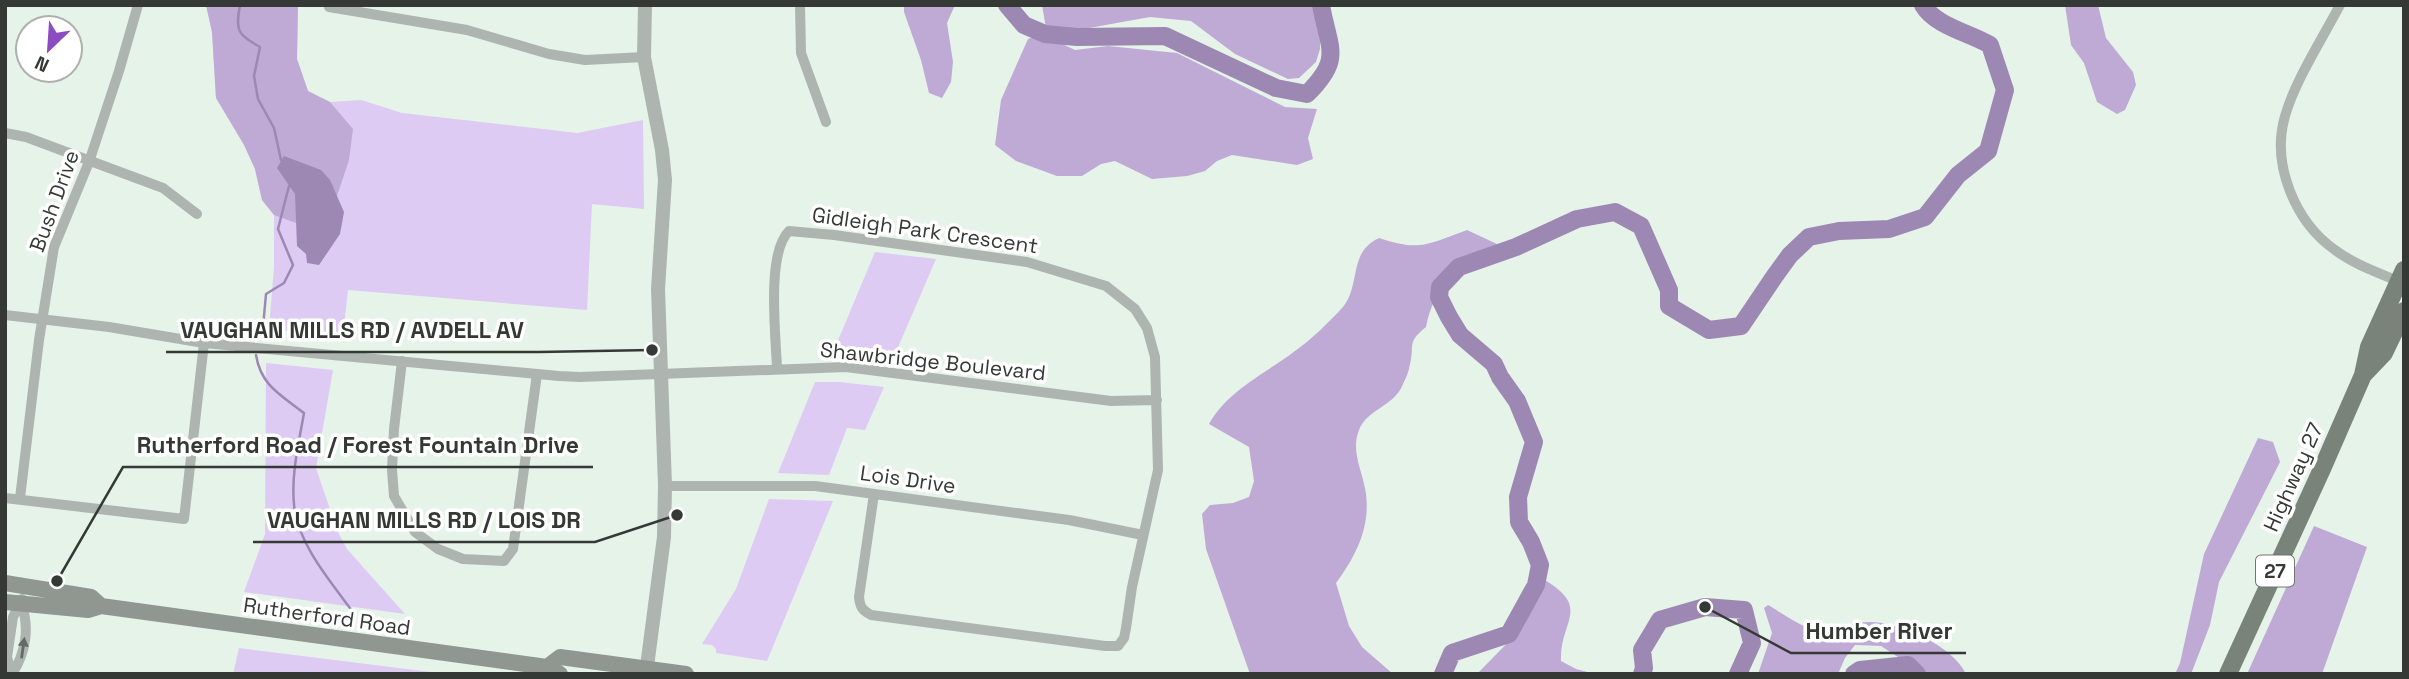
<svg xmlns="http://www.w3.org/2000/svg" width="2409" height="679" font-family="'Space Grotesk',sans-serif">
	<rect width="100%" height="100%" fill="#e6f3e8"/>
	<path fill="#decbf3" d="M206,5H298L297,59L308,91L330,102L361,100L402,113L577,133L643,120L644,209L592,204L587,310L348,290L343,336L269,329L274,267V215L262,200L255,169L244,144L216,98L212,32Z
		M875,252L936,259L893,359L834,350Z
		M266,363L333,370L316,468L337,530L347,549L405,614L244,592L265,534Z
		M815,382H839L884,387L865,430L847,428L829,475L778,473Z
		M769,499L833,501L767,661L716,653V649L712,645L702,644L736,589Z
		M239,648L447,674H233Z"/>
	<path fill="#bfaad6" d="M206,5H298L297,59L308,91L330,102L353,129L349,160L336,199L310,228L274,215L262,200L255,169L244,145L216,98L212,32Z
		M904,5H955L947,23L953,62L951,82L942,98L929,93L921,60L904,12Z
		M1042,5H1314L1320,29V49L1316,62L1299,78L1288,79L1235,54L1191,21L1150,17L1089,28H1046Z
		M2065,5H2098L2106,38L2133,72L2136,85L2125,110L2117,114L2097,102L2084,63L2071,45Z
		M1041,34L1075,50L1108,46L1177,53L1285,107L1317,109L1308,138L1313,159L1297,165L1232,155L1217,161L1205,171L1187,176L1152,179L1115,161L1101,164L1082,176H1057L1016,161L995,145L1001,100L1028,39Z
		M1467,230L1497,244C1460,270 1436,279 1426,327C1406,343 1415,345 1410,364C1409,371 1406,378 1403,384C1395,406 1367,409 1359,430C1351,450 1361,468 1365,488C1372,524 1357,555 1336,583L1349,626L1362,647L1393,674H1250L1206,549L1202,514L1210,505L1233,503L1249,497L1254,481L1249,447L1209,424C1227,391 1266,373 1295,351C1312,339 1329,322 1343,307C1361,285 1348,252 1379,238C1420,252 1428,244 1467,230Z
		M2258,438L2273,442L2280,462L2219,582L2210,625L2191,674H2175L2180,663L2204,554Z
		M2314,526L2367,547L2322,674H2247Z
		M1543,579C1593,608 1559,621 1561,661L1576,669L1595,674H1477L1523,627Z
		M1768,605C1779,611 1800,627 1811,628C1828,631 1852,622 1870,622C1900,622 1953,646 1966,674H1924L1881,646L1855,645L1845,658L1838,674H1758L1772,633L1764,608Z"/>
	<path fill="#9d88b3" d="M284,156L321,170L330,180L344,212L340,234L319,265L307,263L306,254L297,246L295,194L277,168Z"/>
	<g fill="none" stroke-linecap="round" stroke-linejoin="round">
		<path stroke="#9d88b3" stroke-width="2.5" d="M240,5C235,32 238,34 260,47L254,76L258,99L274,128L281,160
			M263,327L266,294L284,283L293,265L278,229L289,186
			M256,355C261,386 281,395 304,413C299,442 291,474 294,504C297,543 330,581 353,612
			M408,673L409,674"/>
		<path stroke="#9d88b3" stroke-width="18" d="M1007,5L1024,25L1045,34L1077,37L1165,36L1276,88L1307,94C1343,58 1329,50 1321,5
			M1443,674L1452,653L1509,634L1536,585L1540,565L1531,542L1519,522L1518,497L1534,442L1517,401L1500,377L1494,364L1460,335L1449,317L1439,297L1440,287L1459,267L1516,247L1577,219L1615,212L1641,226L1669,290V306L1709,330L1741,326L1774,277L1790,255L1809,237L1839,231L1889,229L1925,217L1958,175L1988,151L2005,90L1990,45C1970,33 1935,26 1923,5
			M1642,674L1644,668L1642,650L1660,620L1705,607L1744,610L1752,643L1738,674
			M1854,674L1860,670L1908,665L1917,674"/>
		<path stroke="#aeb4af" stroke-width="10" d="M800,5L801,53L826,122
			M2340,5C2322,39 2295,81 2285,116C2271,164 2295,222 2335,250C2355,265 2380,273 2402,283
			M329,7L467,30L549,54L585,60L644,57
			M5,133L26,137L163,188L197,214
			M5,315L109,327L204,343L559,376L580,377L846,367L1111,401L1157,400
			M402,361L394,429L392,470L394,496L415,532L438,549L463,559L504,561L513,549L537,374
			M777,369C776,337 766,253 789,231L834,235L1027,262L1106,286L1135,309L1147,328L1155,357L1158,470L1132,587L1126,628L1124,638L1118,646H1105L871,615C862,610 860,607 859,597L874,494
			M665,486H815L1069,520L1143,535
			M5,498L184,519L204,343
			M20,498L39,340L54,247L89,162L119,71L138,5
			M11,674L7,657L13,617L22,599
			M12,674C26,653 30,627 21,603"/>
		<path stroke="#aeb4af" stroke-width="14" d="M645,5L644,57L662,150L665,180L658,289L665,486L664,537L646,674"/>
		<path stroke="#8f9790" stroke-width="16" d="M5,583L91,597L101,606
			M5,602L88,610L101,606L547,667L560,674
			M547,667L560,657L686,674"/>
		<path stroke="#79837a" stroke-width="18" d="M2363,375L2384,353L2404,311
			M2228,674L2322,469L2363,375L2369,347L2404,270"/>
	</g>
	<defs><path id="oneway-solid" d="M-6-.8H1V-3.2L6.5 0L1 3.2V.8H-6Z" transform="scale(1.75)"/></defs>
	<use fill="#656a66" href="#oneway-solid" transform="translate(23 648) rotate(-82)"/>
	<g text-anchor="middle" dominant-baseline="central" stroke-width="7" stroke-linejoin="round" paint-order="stroke">
		<rect fill="#fff" stroke="#717472" stroke-width="2" x="2256" y="555.5" width="38" height="31" rx="5"/>
		<g font-size="19" font-weight="bold" fill="#343935">
			<text x="2275" y="571">27</text>
		</g>
		<g font-size="21" fill="#343935" stroke="#fff">
			<text transform="translate(54 201) rotate(-70)">Bush Drive</text>
			<text transform="translate(925 230) rotate(8)">Gidleigh Park Crescent</text>
			<text transform="translate(933 361) rotate(6)">Shawbridge Boulevard</text>
			<text transform="translate(2293 477) rotate(-66)">Highway 27</text>
			<text transform="translate(908 479) rotate(8)">Lois Drive</text>
			<text transform="translate(327 616) rotate(8)">Rutherford Road</text>
		</g>
	</g>
	<path fill="none" stroke="#343935" stroke-width="2.5" d="M652 350L539 352H166M57 581L123 467H593M677 515L595 542H253M1705 607L1791 653H1966"/>
	<g fill="#343935" stroke="#fff" stroke-width="2.5">
		<circle cx="652" cy="350" r="7"/>
		<circle cx="57" cy="581" r="7"/>
		<circle cx="677" cy="515" r="7"/>
		<circle cx="1705" cy="607" r="7"/>
	</g>
	<g font-size="23" text-anchor="middle" font-weight="bold" fill="#343935" stroke="#fff" stroke-width="7" stroke-linejoin="round" paint-order="stroke">
		<text x="352" y="338">VAUGHAN MILLS RD / AVDELL AV</text>
		<text x="358" y="453">Rutherford Road / Forest Fountain Drive</text>
		<text x="424" y="528">VAUGHAN MILLS RD / LOIS DR</text>
		<text x="1879" y="639">Humber River</text>
	</g>
	<rect width="2409" height="679" fill="none" stroke="#343935" stroke-width="14"/>
	<g transform="translate(49 49) rotate(205)"><circle r="33" fill="#ffffff" stroke="#aeb0ae" stroke-width="2"/>
	<path d="M0-5L12 26L0 18L-12 26Z" fill="#8c4cc1"/>
	<text y="-10" font-size="19" font-weight="bold" text-anchor="middle" fill="#343935">N</text>
	</g>
</svg>
